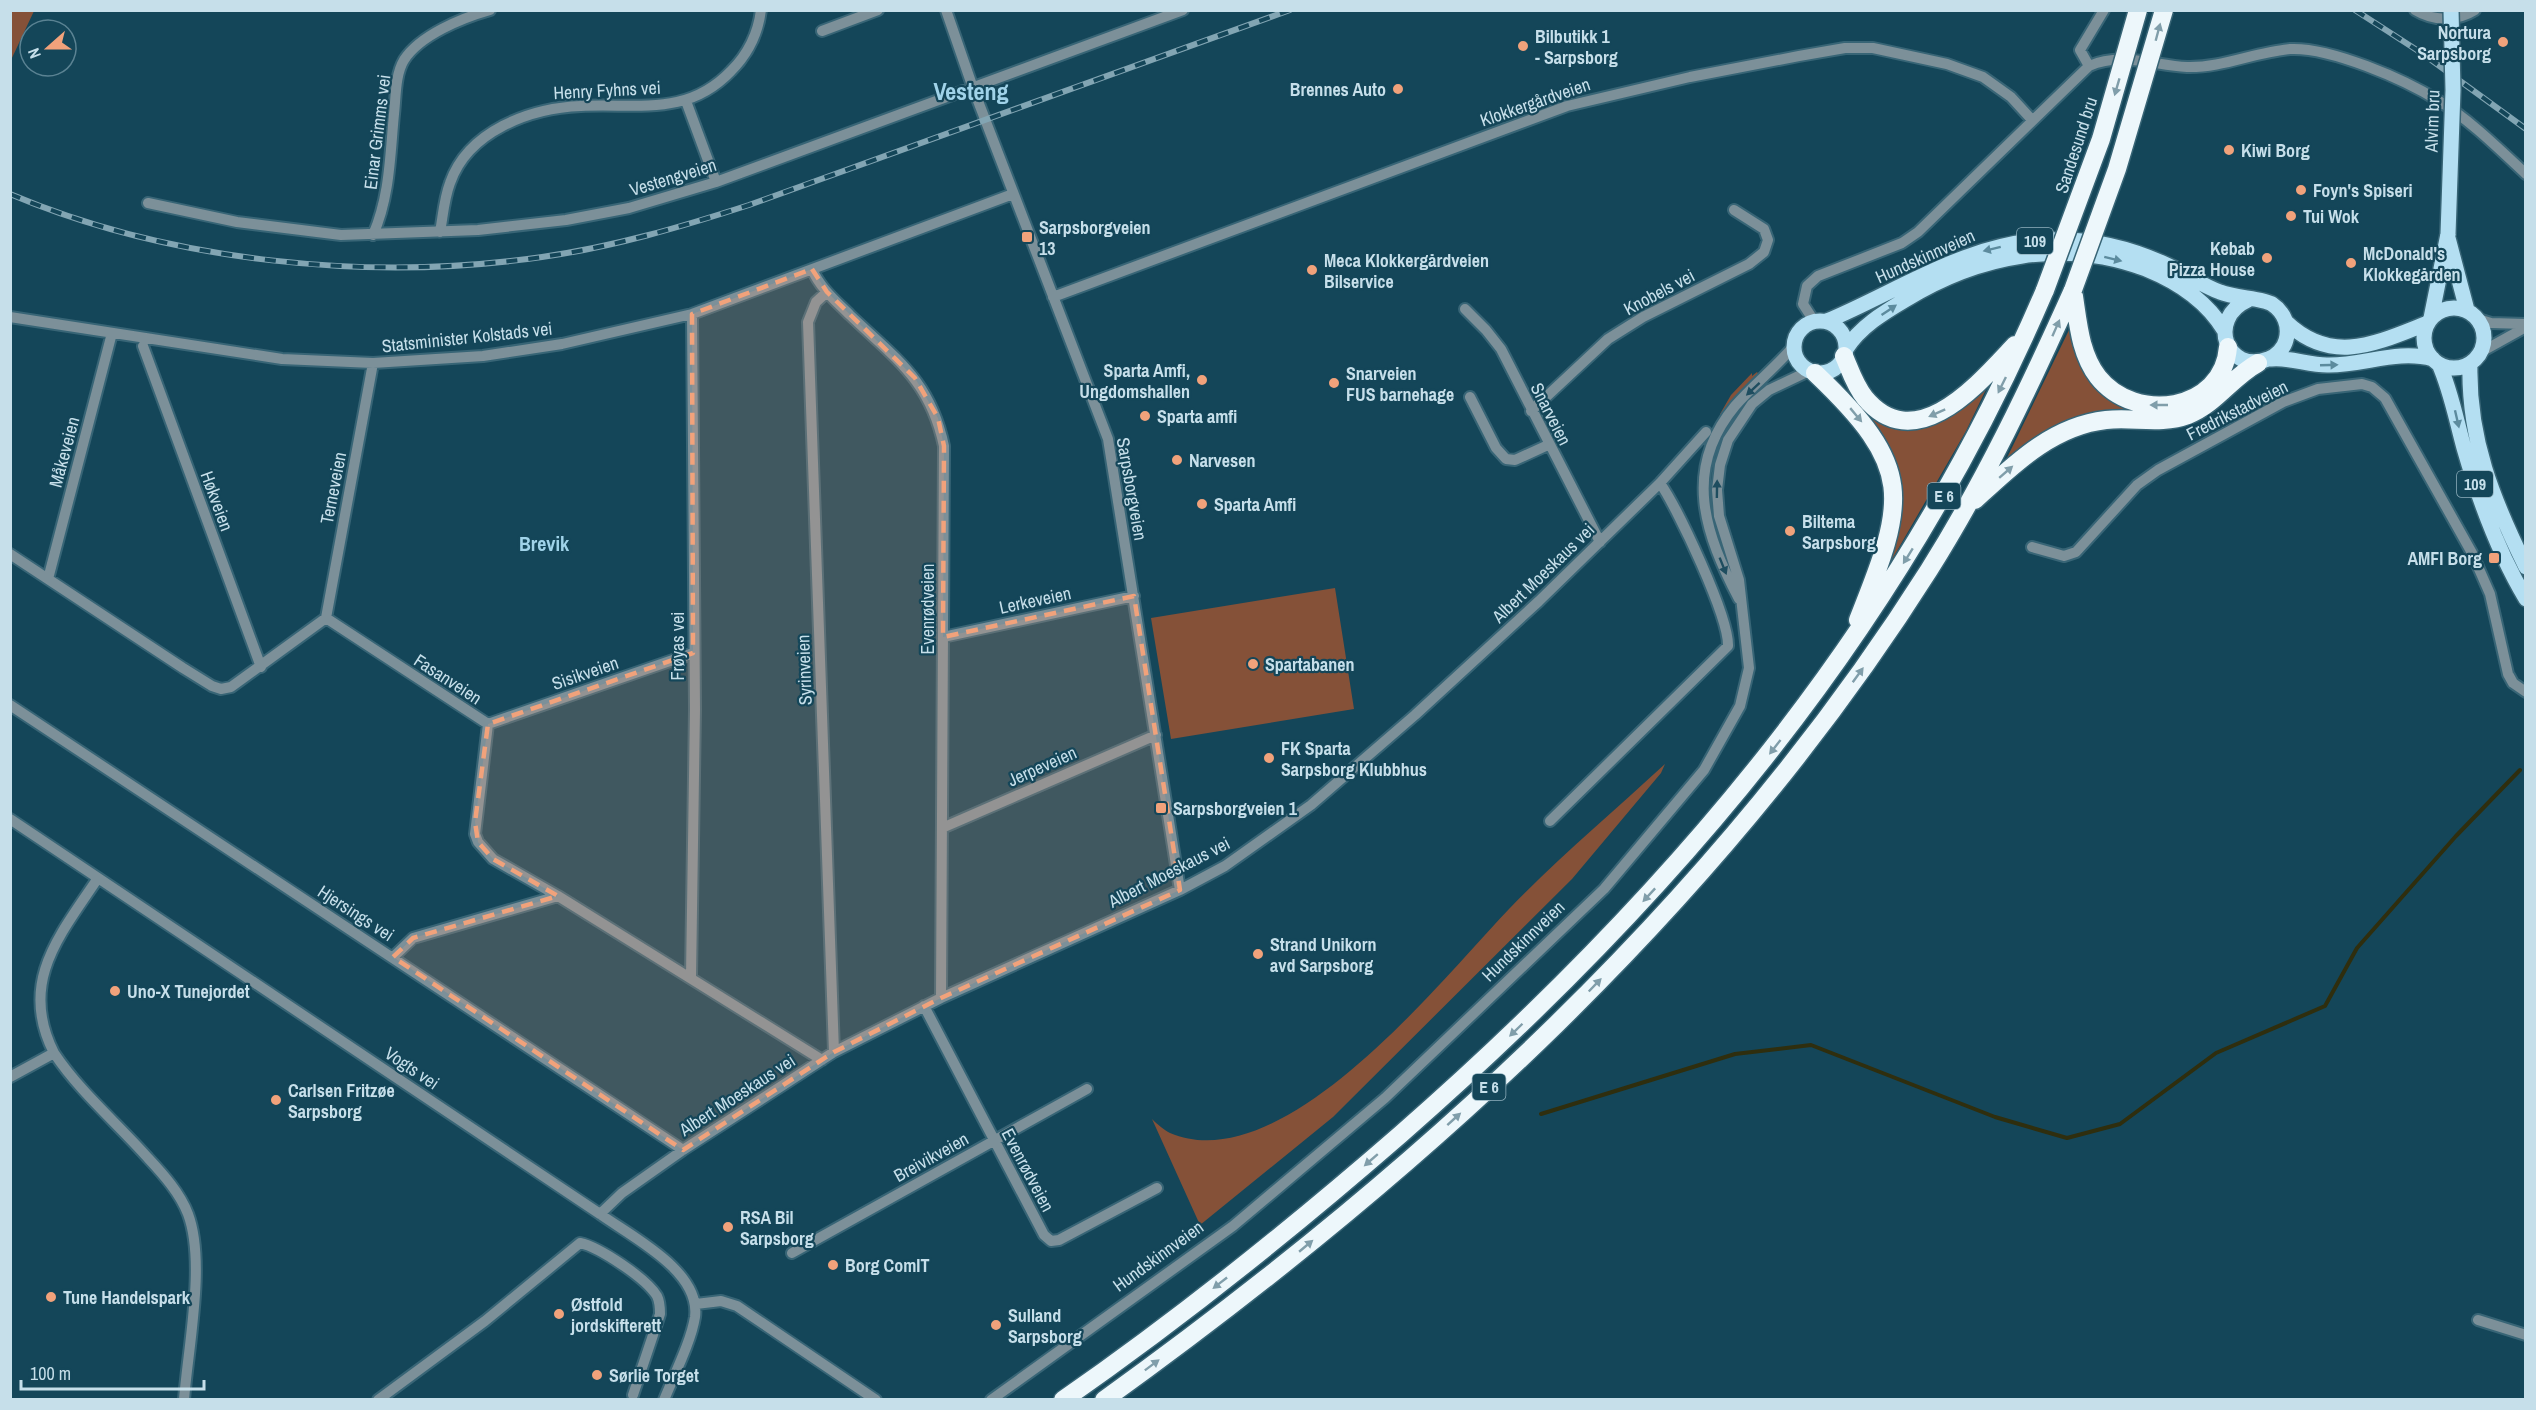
<svg xmlns="http://www.w3.org/2000/svg" width="2536" height="1410" font-family="'Archivo Narrow',sans-serif">
	<rect width="100%" height="100%" fill="#144659"/>
	<path fill="#855138" d="M11,10L34,11L11,60L10,11Z
		M2070,328L2129,406L2127,414L2004,464Z
		M1757,372L1760,376L1722,418L1720,414L1731,395L1752,373V376Z
		M1992,377L1966,431L1886,570L1883,569C1911,502 1909,477 1867,417L1872,413L1892,425Z
		M1335,588L1354,709L1171,739L1151,618Z
		M1665,764L1661,773L1572,879L1333,1117L1200,1225L1152,1119C1157,1124 1164,1130 1170,1133C1283,1181 1441,980 1509,909C1558,858 1613,812 1665,764Z"/>
	<g fill="none" stroke-linecap="round" stroke-linejoin="round">
		<path stroke="#2f2e0e" stroke-width="4" d="M1541,1114L1735,1054L1811,1045L1995,1117L2067,1138L2120,1124L2216,1053L2325,1006L2357,948L2456,836L2520,770"/>
		<g stroke="#386576" stroke-width="14">
			<path id="minor" d="M946,10L973,88L1108,439L1180,890
				M2415,10C2433,21 2456,22 2475,10
				M822,31L878,10
				M2089,66L2080,50L2104,10
				M686,101L716,182
				M148,203L237,222L341,235L478,230L566,220L629,208L716,182L1183,10
				M440,232C443,216 444,199 450,183C468,131 530,108 581,106C638,103 687,117 731,71C748,54 758,34 761,10
				M373,235C390,196 390,155 394,114C396,97 395,75 404,60C420,35 462,18 490,10
				M812,269C820,288 836,301 850,315C896,359 930,380 944,446L941,998
				M827,292L816,302L808,322L834,1052
				M1053,297L1567,106L1690,77L1799,56L1845,48H1873L1947,64L1983,77L2011,97L2032,120
				M1465,309L1486,330L1501,349L1600,542
				M10,317L282,359L373,363L483,356L562,344L692,314L1013,194
				M2478,319L2491,323L2526,324
				M1814,321L1803,304L1807,286L1818,276L1902,243L1918,232L2089,66C2121,52 2153,65 2187,67C2222,68 2255,52 2290,49C2330,47 2404,79 2439,101C2470,120 2499,149 2526,174
				M143,346L261,667
				M2481,352L2526,327
				M1470,397L1496,448L1506,459L1515,460L1548,445
				M1531,411L1608,339L1643,317L1749,264L1764,252L1768,240L1764,229L1734,210
				M2032,547L2064,556L2076,552L2137,485L2158,470L2283,402L2318,389L2362,384L2372,387L2385,398L2472,553L2490,594L2508,674L2513,683L2526,692
				M10,554L183,668L212,686L221,689L231,687L326,618L488,724L475,834L478,842L493,859L558,896L822,1060
				M48,579L112,333
				M1739,599C1705,534 1682,470 1735,406C1753,385 1775,368 1793,347
				M326,618L373,363
				M943,637L1134,596
				M10,705L683,1150
				M488,724L693,653
				M10,819L600,1214C632,1237 701,1271 695,1317C691,1342 674,1375 664,1400
				M1550,821L1728,646C1729,617 1678,509 1660,483
				M942,828L1156,735
				M393,957L413,938L558,896
				M691,977L695,709L692,314
				M924,1006L1044,1235L1051,1241L1059,1240L1157,1188
				M54,1053C80,1092 117,1123 148,1158C163,1174 180,1193 188,1214C206,1262 188,1347 184,1400
				M10,1077L54,1053C18,982 60,935 98,878
				M600,1214L622,1193L683,1150L834,1052L941,998L1180,890L1225,866L1311,805L1415,715L1539,601L1660,483L1706,432
				M792,1253L1087,1089
				M696,1304L721,1301L737,1306L876,1400
				M2478,1320L2526,1335
				M378,1400L485,1321L580,1243C599,1247 646,1278 657,1296C660,1302 660,1308 660,1314L633,1395
				M991,1400L1233,1226L1385,1098L1604,889L1704,770L1740,706L1749,668L1739,580L1719,516L1717,490L1720,465L1728,440L1752,404L1769,390L1809,371"/>
		</g>
		<g stroke="#386576" stroke-width="18">
			<path id="major" d="M2448,238L2467,310
				M2424 338a30 30 0 1 1 60 0a30 30 0 1 1-60 0Z
				M2431,318L2448,234
				M1794 347a26 26 0 1 1 52 0a26 26 0 1 1-52 0Z
				M1827,321C1899,291 1966,243 2047,240C2088,238 2130,248 2167,265C2185,273 2201,285 2220,292C2234,298 2263,298 2272,304C2284,312 2290,326 2286,340C2284,348 2277,356 2268,359C2227,375 2206,319 2248,300
				M2286,322C2332,366 2377,343 2428,323
				M1846,349C1860,327 1883,313 1905,300C1978,255 2064,238 2146,269C2178,282 2206,300 2224,330
				M2271,359C2290,357 2308,365 2327,365C2363,366 2397,349 2433,359
				M2439,364C2451,391 2456,419 2464,448C2479,500 2498,552 2526,599
				M2470,364C2468,439 2493,500 2526,567"/>
		</g>
		<g stroke="#386576" stroke-width="21">
			<path id="highway" d="M2073,290C2078,320 2079,352 2098,377C2135,424 2223,412 2228,347
				M1844,356C1850,370 1855,386 1865,398C1916,459 1980,382 2015,345
				M1815,373C1915,468 1907,498 1858,620
				M1975,500C2013,465 2052,426 2106,420C2134,417 2161,425 2188,415C2216,404 2232,377 2258,363
				M1063,1400C1181,1318 1293,1228 1401,1134C1676,893 1900,629 2045,290
				M1104,1400C1421,1172 1719,902 1929,570C1985,481 2030,386 2073,290"/>
		</g>
		<use href="#minor" stroke="#7c9099" stroke-width="10"/>
		<use href="#major" stroke="#b4dff2" stroke-width="15"/>
		<use href="#highway" stroke="#edf7fb" stroke-width="18"/>
		<g stroke="#82a5b3" stroke-width="6">
			<path id="rail" d="M2355,10L2423,54L2526,129
				M10,194C171,262 370,282 542,257C613,247 681,227 749,205L1290,10"/>
		</g>
		<use href="#rail" stroke="#144659" stroke-width="4" stroke-dasharray="11" stroke-linecap="butt"/>
		<g stroke="#386576" stroke-width="18" stroke-linecap="butt">
			<path id="major-bridge" d="M2448,234L2453,90L2451,10"/>
		</g>
		<g stroke="#386576" stroke-width="21" stroke-linecap="butt">
			<path id="highway-bridge" d="M2045,290L2101,139L2138,10
				M2073,290L2117,169L2164,10"/>
		</g>
		<use href="#major-bridge" stroke="#b4dff2" stroke-width="15"/>
		<use href="#highway-bridge" stroke="#edf7fb" stroke-width="18"/>
	</g>
	<defs><path id="oneway-solid" d="M-6-.8H1V-3.2L6.5 0L1 3.2V.8H-6Z" transform="scale(1.5)"/></defs>
	<g fill="#809eaa">
		<use href="#oneway-solid" transform="translate(2158 32) rotate(-75)"/>
		<use href="#oneway-solid" transform="translate(2117 87) rotate(106)"/>
		<use href="#oneway-solid" transform="translate(2056 328) rotate(-66)"/>
		<use href="#oneway-solid" transform="translate(2002 385) rotate(116)"/>
		<use href="#oneway-solid" transform="translate(2159 405) rotate(180)"/>
		<use href="#oneway-solid" transform="translate(1937 413) rotate(156)"/>
		<use href="#oneway-solid" transform="translate(1856 415) rotate(50)"/>
		<use href="#oneway-solid" transform="translate(2006 472) rotate(-41)"/>
		<use href="#oneway-solid" transform="translate(1908 556) rotate(122)"/>
		<use href="#oneway-solid" transform="translate(1858 675) rotate(-54)"/>
		<use href="#oneway-solid" transform="translate(1775 747) rotate(128)"/>
		<use href="#oneway-solid" transform="translate(1649 895) rotate(133)"/>
		<use href="#oneway-solid" transform="translate(1595 985) rotate(-46)"/>
		<use href="#oneway-solid" transform="translate(1516 1030) rotate(136)"/>
		<use href="#oneway-solid" transform="translate(1454 1119) rotate(-42)"/>
		<use href="#oneway-solid" transform="translate(1371 1160) rotate(139)"/>
		<use href="#oneway-solid" transform="translate(1306 1246) rotate(-40)"/>
		<use href="#oneway-solid" transform="translate(1220 1283) rotate(142)"/>
		<use href="#oneway-solid" transform="translate(1152 1365) rotate(-37)"/>
	</g>
	<g fill="#5c8b9e">
		<use href="#oneway-solid" transform="translate(1992 249) rotate(166)"/>
		<use href="#oneway-solid" transform="translate(2113 259) rotate(14)"/>
		<use href="#oneway-solid" transform="translate(1889 310) rotate(-34)"/>
		<use href="#oneway-solid" transform="translate(2329 365) rotate(-2)"/>
		<use href="#oneway-solid" transform="translate(2457 419) rotate(77)"/>
	</g>
	<g fill="#1e4d5f">
		<use href="#oneway-solid" transform="translate(1753 389) rotate(137)"/>
		<use href="#oneway-solid" transform="translate(1717 489) rotate(-89)"/>
		<use href="#oneway-solid" transform="translate(1723 566) rotate(68)"/>
	</g>
	<path fill="#f1a27b" fill-opacity="0.2" stroke="#f1a27b" stroke-width="4.5" stroke-dasharray="12 8" stroke-linejoin="round" d="M812,269L827,292L915,378L938,418L944,446L943,637L1134,596L1180,890L941,998L834,1052L683,1150L393,957L413,938L558,896L493,859L478,842L475,822L488,724L693,653L692,314Z"/>
	<g fill="#f1a27b" stroke="#144659" stroke-width="2">
		<circle cx="2503" cy="42" r="6"/>
		<circle cx="1523" cy="46" r="6"/>
		<circle cx="1398" cy="89" r="6"/>
		<circle cx="2229" cy="150" r="6"/>
		<circle cx="2301" cy="190" r="6"/>
		<circle cx="2291" cy="216" r="6"/>
		<rect x="1021" y="231" width="12" height="12" rx="3"/>
		<circle cx="2267" cy="258" r="6"/>
		<circle cx="2351" cy="263" r="6"/>
		<circle cx="1312" cy="270" r="6"/>
		<circle cx="1202" cy="380" r="6"/>
		<circle cx="1334" cy="383" r="6"/>
		<circle cx="1145" cy="416" r="6"/>
		<circle cx="1177" cy="460" r="6"/>
		<circle cx="1202" cy="504" r="6"/>
		<circle cx="1790" cy="531" r="6"/>
		<rect x="2488" y="552" width="12" height="12" rx="3"/>
		<circle cx="1253" cy="664" r="6"/>
		<circle cx="1269" cy="758" r="6"/>
		<rect x="1155" y="802" width="12" height="12" rx="3"/>
		<circle cx="1258" cy="954" r="6"/>
		<circle cx="115" cy="991" r="6"/>
		<circle cx="276" cy="1100" r="6"/>
		<circle cx="728" cy="1227" r="6"/>
		<circle cx="833" cy="1265" r="6"/>
		<circle cx="51" cy="1297" r="6"/>
		<circle cx="559" cy="1314" r="6"/>
		<circle cx="996" cy="1325" r="6"/>
		<circle cx="597" cy="1375" r="6"/>
	</g>
	<g text-anchor="middle" dominant-baseline="central" stroke-width="4.5" stroke-linejoin="round" paint-order="stroke">
		<g fill="#144659" stroke="#91b1be" stroke-width="1.5">
			<rect x="2017" y="228" width="36" height="26" rx="4.5"/>
			<rect x="2457" y="471" width="36" height="26" rx="4.5"/>
			<rect x="1927.5" y="483" width="33" height="26" rx="4.5"/>
			<rect x="1472.5" y="1074" width="33" height="26" rx="4.5"/>
		</g>
		<g font-size="16" font-weight="bold" fill="#c6dfea">
			<text x="2035" y="241">109</text>
			<text x="2475" y="484">109</text>
			<text x="1944" y="496">E 6</text>
			<text x="1489" y="1087">E 6</text>
		</g>
		<g font-size="18" font-weight="bold" fill="#c6dfea" stroke="#144659" text-anchor="start">
			<text x="2491" y="32" text-anchor="end">Nortura<tspan x="2491" dy="21">Sarpsborg</tspan></text>
			<text x="1535" y="36">Bilbutikk 1<tspan x="1535" dy="21">- Sarpsborg</tspan></text>
			<text x="1386" y="89" text-anchor="end">Brennes Auto</text>
			<text x="2241" y="150">Kiwi Borg</text>
			<text x="2313" y="190">Foyn's Spiseri</text>
			<text x="2303" y="216">Tui Wok</text>
			<text x="1039" y="227">Sarpsborgveien<tspan x="1039" dy="21">13</tspan></text>
			<text x="2255" y="248" text-anchor="end">Kebab<tspan x="2255" dy="21">Pizza House</tspan></text>
			<text x="2363" y="253">McDonald's<tspan x="2363" dy="21">Klokkegården</tspan></text>
			<text x="1324" y="260">Meca Klokkergårdveien<tspan x="1324" dy="21">Bilservice</tspan></text>
			<text x="1190" y="370" text-anchor="end">Sparta Amfi,<tspan x="1190" dy="21">Ungdomshallen</tspan></text>
			<text x="1346" y="373">Snarveien<tspan x="1346" dy="21">FUS barnehage</tspan></text>
			<text x="1157" y="416">Sparta amfi</text>
			<text x="1189" y="460">Narvesen</text>
			<text x="1214" y="504">Sparta Amfi</text>
			<text x="1802" y="521">Biltema<tspan x="1802" dy="21">Sarpsborg</tspan></text>
			<text x="2482" y="558" text-anchor="end">AMFI Borg</text>
			<text x="1265" y="664">Spartabanen</text>
			<text x="1281" y="748">FK Sparta<tspan x="1281" dy="21">Sarpsborg Klubbhus</tspan></text>
			<text x="1173" y="808">Sarpsborgveien 1</text>
			<text x="1270" y="944">Strand Unikorn<tspan x="1270" dy="21">avd Sarpsborg</tspan></text>
			<text x="127" y="991">Uno-X Tunejordet</text>
			<text x="288" y="1090">Carlsen Fritzøe<tspan x="288" dy="21">Sarpsborg</tspan></text>
			<text x="740" y="1217">RSA Bil<tspan x="740" dy="21">Sarpsborg</tspan></text>
			<text x="845" y="1265">Borg ComIT</text>
			<text x="63" y="1297">Tune Handelspark</text>
			<text x="571" y="1304">Østfold<tspan x="571" dy="21">jordskifterett</tspan></text>
			<text x="1008" y="1315">Sulland<tspan x="1008" dy="21">Sarpsborg</tspan></text>
			<text x="609" y="1375">Sørlie Torget</text>
		</g>
		<g font-size="18" fill="#c6dfea" stroke="#144659">
			<text transform="translate(607 90) rotate(-3)">Henry Fyhns vei</text>
			<text transform="translate(1535 102) rotate(-19)">Klokkergårdveien</text>
			<text transform="translate(2432 121) rotate(-88)">Alvim bru</text>
			<text transform="translate(377 132) rotate(-83)">Einar Grimms vei</text>
			<text transform="translate(2076 145) rotate(-72)">Sandesund bru</text>
			<text transform="translate(673 177) rotate(-17)">Vestengveien</text>
			<text transform="translate(1925 256) rotate(-24)">Hundskinnveien</text>
			<text transform="translate(1659 292) rotate(-28)">Knobels vei</text>
			<text transform="translate(467 337) rotate(-6)">Statsminister Kolstads vei</text>
			<text transform="translate(2237 410) rotate(-27)">Fredrikstadveien</text>
			<text transform="translate(1551 414) rotate(63)">Snarveien</text>
			<text transform="translate(64 452) rotate(-75)">Måkeveien</text>
			<text transform="translate(333 488) rotate(-79)">Terneveien</text>
			<text transform="translate(1132 489) rotate(80)">Sarpsborgveien</text>
			<text transform="translate(217 501) rotate(70)">Høkveien</text>
			<text transform="translate(1543 573) rotate(-44)">Albert Moeskaus vei</text>
			<text transform="translate(1035 600) rotate(-12)">Lerkeveien</text>
			<text transform="translate(927 609) rotate(-90)">Evenrødveien</text>
			<text transform="translate(677 646) rotate(-90)">Frøyas vei</text>
			<text transform="translate(804 670) rotate(-92)">Syrinveien</text>
			<text transform="translate(585 673) rotate(-19)">Sisikveien</text>
			<text transform="translate(448 679) rotate(33)">Fasanveien</text>
			<text transform="translate(1042 766) rotate(-24)">Jerpeveien</text>
			<text transform="translate(1169 872) rotate(-27)">Albert Moeskaus vei</text>
			<text transform="translate(356 913) rotate(33)">Hjersings vei</text>
			<text transform="translate(1523 941) rotate(-44)">Hundskinnveien</text>
			<text transform="translate(412 1068) rotate(34)">Vogts vei</text>
			<text transform="translate(737 1095) rotate(-33)">Albert Moeskaus vei</text>
			<text transform="translate(931 1157) rotate(-29)">Breivikveien</text>
			<text transform="translate(1028 1170) rotate(62)">Evenrødveien</text>
			<text transform="translate(1158 1256) rotate(-36)">Hundskinnveien</text>
		</g>
		<g font-size="20" font-weight="bold" fill="#a0d3e9" stroke="#144659">
			<text x="544" y="543">Brevik</text>
		</g>
		<g font-size="24" font-weight="bold" fill="#a0d3e9" stroke="#144659">
			<text x="971" y="91">Vesteng</text>
		</g>
	</g>
	<rect width="2536" height="1410" fill="none" stroke="#c6dfea" stroke-width="24"/>
	<g transform="translate(48 48) rotate(249)"><circle r="28" fill="#144659" stroke="#5b8393" stroke-width="1.5"/>
	<path d="M0-4.5L10 22L0 15L-10 22Z" fill="#f1a27b"/>
	<text y="-9" font-size="16" font-weight="bold" text-anchor="middle" fill="#c6dfea">N</text>
	</g>
	<path d="M21 1380v9h183v-9" fill="none" stroke="#c6dfea" stroke-width="3"/>
	<text x="30" y="1380" font-size="18" fill="#c6dfea" stroke="#144659" stroke-width="4.5" paint-order="stroke">100 m</text>
</svg>
